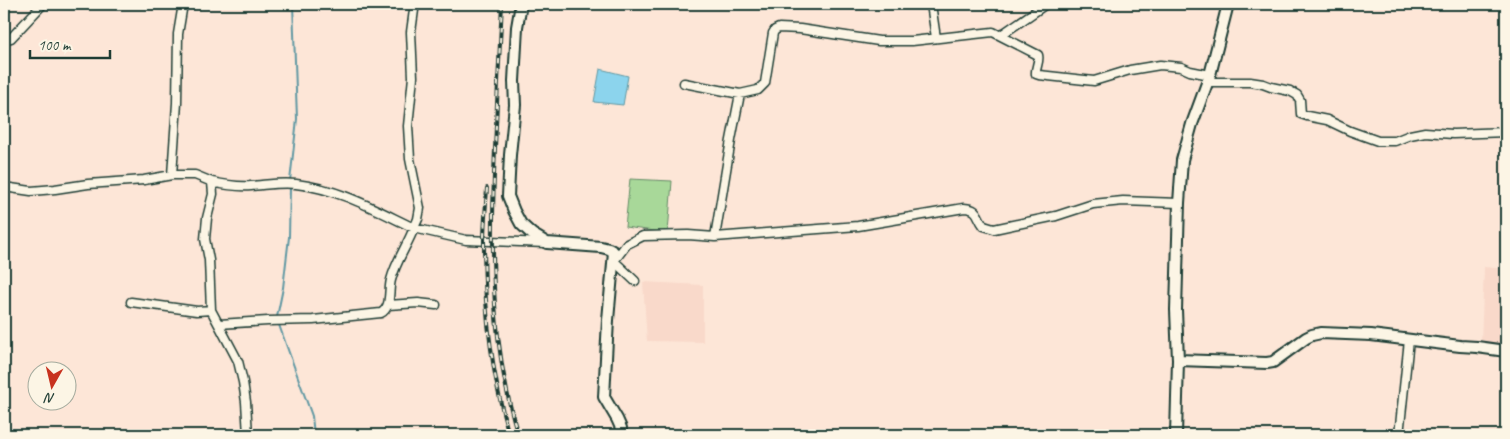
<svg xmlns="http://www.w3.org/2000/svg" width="1510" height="439" font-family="Caveat,sans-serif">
	<rect width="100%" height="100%" fill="#fde6d7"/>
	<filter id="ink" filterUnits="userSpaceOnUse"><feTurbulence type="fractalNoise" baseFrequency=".02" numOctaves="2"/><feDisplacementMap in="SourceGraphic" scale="10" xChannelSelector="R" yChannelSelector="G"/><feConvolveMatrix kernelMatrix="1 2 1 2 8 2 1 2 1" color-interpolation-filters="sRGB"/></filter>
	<g filter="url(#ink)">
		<path fill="#f9d9ca" d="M1484,267L1506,269V347L1481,344Z
			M643,282L703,285V342L647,341Z"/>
		<path fill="#a8d899" stroke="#648a66" d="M630,179L672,181L668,233L625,227Z"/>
		<path fill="#8cd4ed" stroke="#6098a3" d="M600,69L628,76L623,105L594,102Z"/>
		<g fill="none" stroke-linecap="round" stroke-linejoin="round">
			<path stroke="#6098a3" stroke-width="2" d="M290,181L297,119L293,4
				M277,317L283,288L289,237L290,188
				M279,325L312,416L314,435"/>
			<g stroke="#1f3d34" stroke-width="11">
				<path id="minor" d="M931,4L936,38
					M1001,35L1046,4
					M4,40L11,38L43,4
					M1206,82H1250L1263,84L1271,87L1290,91L1297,95L1300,100L1301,114L1307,116L1327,120L1350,131L1378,141H1395L1410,135L1425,132L1453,134L1506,132
					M684,83L740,94L758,90L765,83L773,33L775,30L779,28L800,29L879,41H912L993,32L1038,55C1040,61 1035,68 1036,74L1039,75L1094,81L1130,70L1160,65L1181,67L1190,71L1210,75
					M172,175L177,103L178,34L183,4
					M212,182C225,185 238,187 251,186C266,185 281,182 296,184C340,189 376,210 414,228L418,219L420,208L410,159L408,126L413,77L411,32L414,10L412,4
					M4,187L31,191L55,189L88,184L144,180L172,175H195L212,182L213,194L207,218L205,239L209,260L211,310L238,361L243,382L246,402L248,435
					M715,237L731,140L740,94
					M635,281L614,261L627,244L643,236L688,235L715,237L858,226L964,208C980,209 976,216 984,226L994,229L1056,216L1093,204L1123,201L1179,203
					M131,302L197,311L211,310
					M388,305L418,303L436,305
					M219,324L268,321L313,320L381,313C392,307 388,291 391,280C396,261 407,246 414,228L466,240L545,243
					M1399,435L1409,340"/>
			</g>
			<g stroke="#1f3d34" stroke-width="14">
				<path id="major" d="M521,4L517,27L514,81L515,105L510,155L508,196L514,211L521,224L532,234L547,243L601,247L609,249L614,252L608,320L604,397L617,419L621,428V435
					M1178,360L1267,363L1273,362L1306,338L1312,335L1321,333L1371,335L1460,346L1477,347L1506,351
					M1176,435L1178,360L1176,310L1179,203L1182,160L1192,124L1210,75L1228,4"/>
			</g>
			<use href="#minor" stroke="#fcf5e5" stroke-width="8"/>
			<use href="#major" stroke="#fcf5e5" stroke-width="10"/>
			<g stroke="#1f3d34" stroke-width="4">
				<path id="rail" d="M502,4C499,61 496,118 494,175C491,265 492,348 518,435
					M487,188C486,205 484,224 484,241C484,307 491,373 509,435"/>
			</g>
			<use href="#rail" stroke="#fcf5e5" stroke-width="2" stroke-dasharray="5.5" stroke-linecap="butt"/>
		</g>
	</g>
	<rect width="1510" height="439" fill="none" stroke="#fcf5e5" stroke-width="20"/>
	<rect x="10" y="10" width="1490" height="419" fill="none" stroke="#1f3d34" stroke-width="2" filter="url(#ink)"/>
	<g transform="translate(52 386) rotate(188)"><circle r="24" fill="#fcf5e5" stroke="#a4ab9e"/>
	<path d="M0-4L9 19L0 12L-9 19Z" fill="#c8321e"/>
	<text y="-8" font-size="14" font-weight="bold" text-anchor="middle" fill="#1f3d34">N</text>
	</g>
	<path d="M30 50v8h80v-8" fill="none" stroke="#1f3d34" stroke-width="2.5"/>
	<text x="38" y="50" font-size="15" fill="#1f3d34" stroke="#fcf5e5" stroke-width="4" paint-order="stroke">100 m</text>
</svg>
